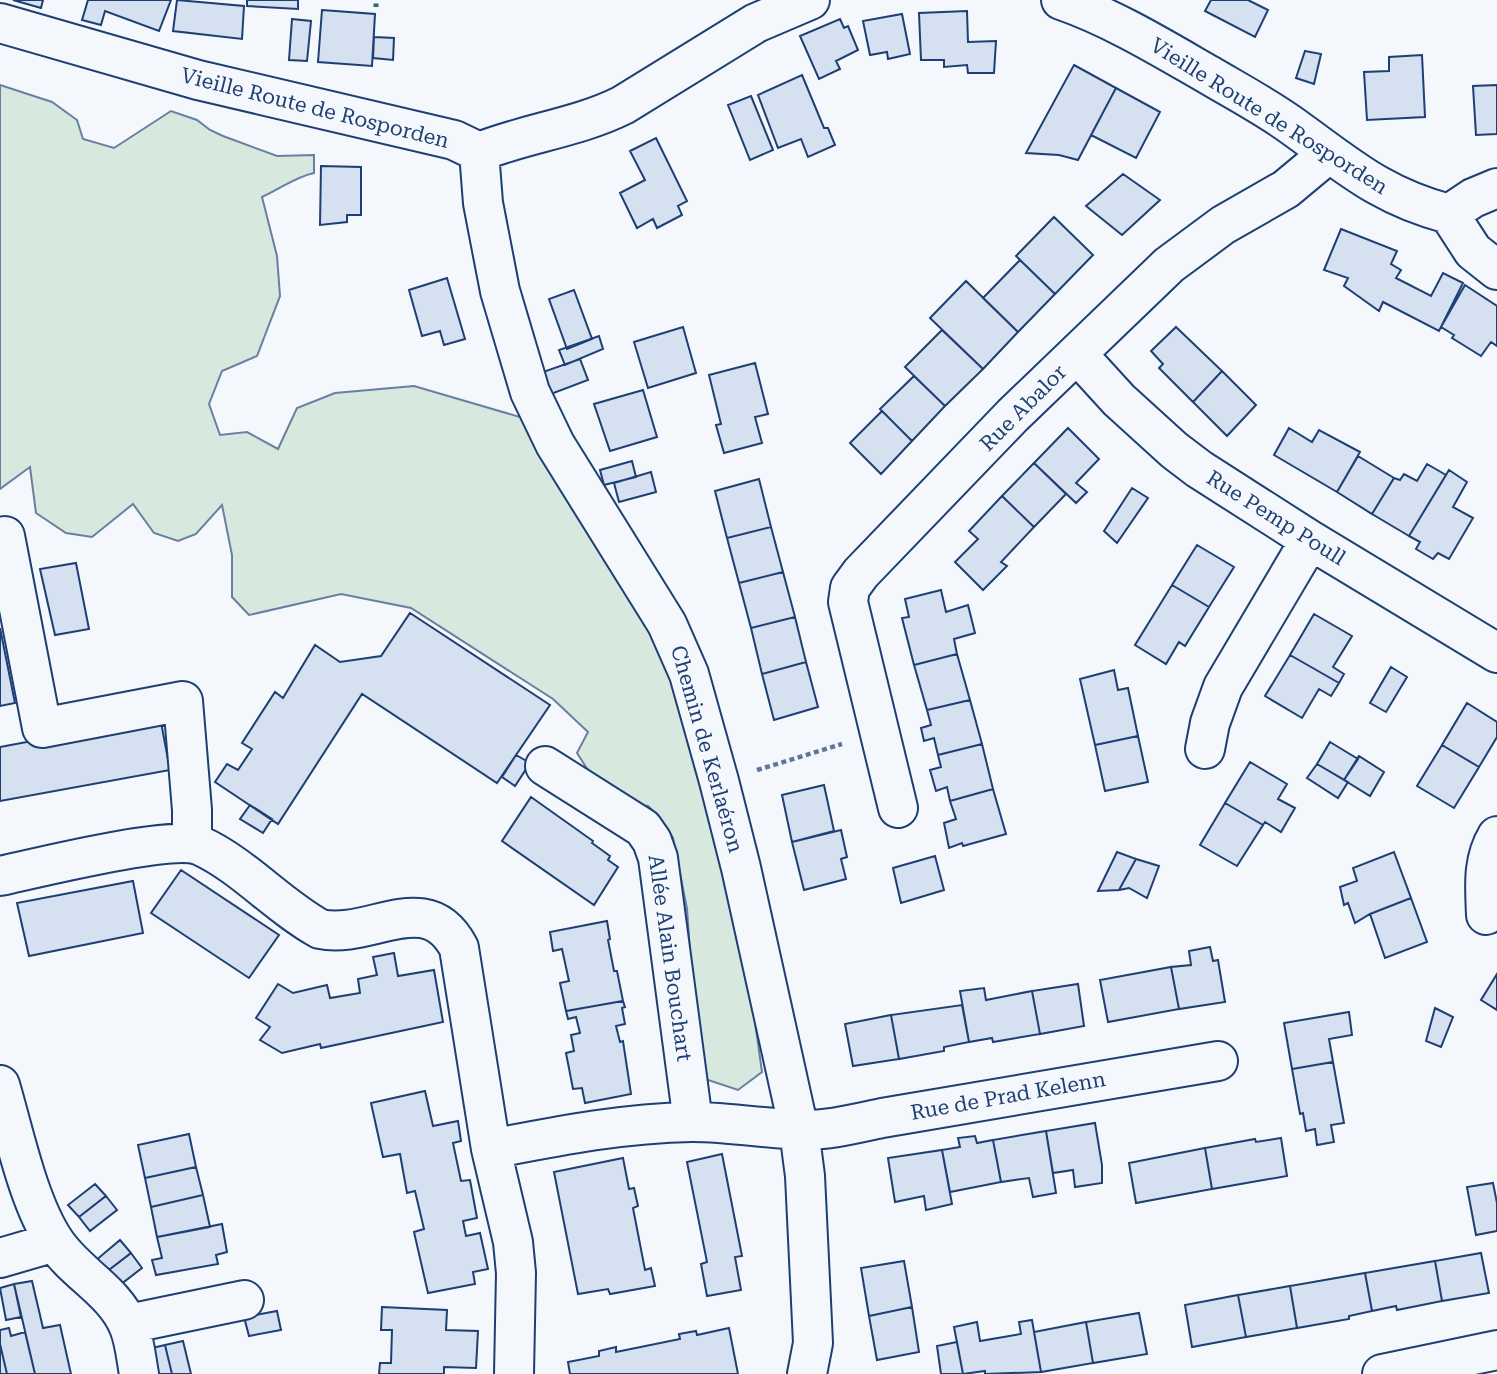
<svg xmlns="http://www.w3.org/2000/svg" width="1497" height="1374" font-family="'Roboto Serif',serif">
	<rect width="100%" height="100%" fill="#f4f7fb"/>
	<path fill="#d7e8df" stroke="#687fa3" stroke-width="2" d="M0,85L52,102L77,120L83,139L114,148L171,111L197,120L210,130L223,136L277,156L314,155V173C295,177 280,189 262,197L277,256L280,296L257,356L222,371L209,404L220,435L247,432L278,449L297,408L335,393L414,386L530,420L663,647L745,950L762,1072L738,1090L699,1077L687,909L673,838L659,817L648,806L614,802L586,767L577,753L588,732L553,699L411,608L341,594L249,615L232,597V555L222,505L196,534L178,541L154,533L133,504L92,537L66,533L36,513L30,467L0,489Z"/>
	<path fill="#d5e0f0" stroke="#1d3f73" stroke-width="2" d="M13,0H43L41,8Z
		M88,0H171L159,31L105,11L101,25L82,20Z
		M177,0L244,6L242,39L173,31Z
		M247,0H298V9L247,6Z
		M1211,0H1248L1268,10L1255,37L1205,11Z
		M322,10L375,14L372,66L318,62Z
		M967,11L968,42L996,41L994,73H968L967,65L944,67V60H921L919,13Z
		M902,14L910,54L888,59L887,52L870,55L863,21Z
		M292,19L311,21L307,61L289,60Z
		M840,19L844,28L848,26L858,50L836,61L840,69L819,79L800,36Z
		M374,37L394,38L393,60L373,58Z
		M1305,51L1321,54L1314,84L1296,78Z
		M1422,55L1425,117L1367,120L1364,72L1389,71V57Z
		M1074,65L1116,88L1078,160L1059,155L1026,153Z
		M802,75L824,128H828L835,145L808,157L801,139L778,148L758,95Z
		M1497,85V134L1476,135L1473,86Z
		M1116,88L1160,112L1136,158L1091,135Z
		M751,96L773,150L750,160L728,105Z
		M656,138L687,201L678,206L682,215L657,228L653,219L637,228L620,193L645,180L630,151Z
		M321,166L361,167V215H347V222L320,225Z
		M1123,174L1160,200L1122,235L1086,206Z
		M1054,217L1093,255L1055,294L1016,256Z
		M1341,229L1397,251L1391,264L1401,270L1396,278L1431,296L1443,273L1463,283L1439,331L1383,302L1379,311L1344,286L1348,278L1324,270Z
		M1020,260L1055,294L1018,332L983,298Z
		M447,278L465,339L444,345L440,331L422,336L409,290Z
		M966,281L1018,332L983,369L930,318Z
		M1465,285L1497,306V346L1491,342L1481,356L1452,338L1454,335L1441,327Z
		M574,290L592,339L567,349L549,299Z
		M683,327L696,373L648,388L634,342Z
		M1176,327L1222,371L1193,402L1159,368L1163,364L1151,351Z
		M942,330L983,369L945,406L905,367Z
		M599,336L603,349L565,365L559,350Z
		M580,359L588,380L551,394L543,372Z
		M755,363L768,414L755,417L762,443L724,453L716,425L721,424L709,375Z
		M1222,371L1256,405L1227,436L1193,402Z
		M914,376L945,406L912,441L880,409Z
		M643,390L657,437L610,451L594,404Z
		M882,411L912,441L881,474L850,443Z
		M1068,428L1099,459L1076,483L1087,492L1076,503L1034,463Z
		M1289,428L1312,442L1319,430L1360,452L1337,492L1274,455Z
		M1358,456L1394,478L1372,514L1337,492Z
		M632,461L636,477L604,485L600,470Z
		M1034,463L1066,494L1034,527L1002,496Z
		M1427,464L1446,475L1409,536L1372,514L1394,478L1400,480L1404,474L1417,481Z
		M1449,470L1467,482L1453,507L1473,518L1449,559L1438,553L1433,559L1416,549L1420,542L1409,536Z
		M651,472L656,492L619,502L614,483Z
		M759,479L771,527L727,538L715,491Z
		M1132,488L1148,498L1117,543L1104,531Z
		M1002,496L1034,527L1001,562L1007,566L983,590L955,562L978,539L969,531Z
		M771,527L783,572L739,583L727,538Z
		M1197,545L1234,567L1209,607L1172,585Z
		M76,563L89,629L55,635L40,569Z
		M783,572L795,617L751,628L739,583Z
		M1172,585L1209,607L1185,646L1179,642L1166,664L1135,645Z
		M941,590L946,612L968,605L975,633L954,639L957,654L914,665L902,618L909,617L905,599Z
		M410,613L550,705L497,783L362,694L278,824L215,782L227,764L238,770L252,749L242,743L275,692L283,698L315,645L340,662L381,656Z
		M1314,614L1352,636L1333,667L1344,674L1339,683L1290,655Z
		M795,617L806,662L762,674L751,628Z
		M0,628L15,703L0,706Z
		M957,654L970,700L927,710L914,665Z
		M1290,655L1339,683L1331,696L1319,689L1302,718L1265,696Z
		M806,662L818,707L774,720L762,674Z
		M1391,667L1407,677L1386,712L1370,703Z
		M1114,670L1118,690L1128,688L1138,736L1095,745L1080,679Z
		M970,700L982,744L938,755L934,738L924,741L921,728L931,725L927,710Z
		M1467,703L1497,722V737L1479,767L1442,745Z
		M160,717L170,770L0,801V747Z
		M1138,736L1148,782L1105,791L1095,745Z
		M1330,742L1358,759L1344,780L1317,764Z
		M982,744L993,789L950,801L947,787L936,791L930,770L941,767L938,755Z
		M1442,745L1479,767L1454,808L1417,786Z
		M516,755L530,763L515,786L502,777Z
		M1359,756L1384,772L1370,796L1344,780Z
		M1250,762L1287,784L1278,799L1295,808L1281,832L1265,822L1263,825L1225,803Z
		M1317,764L1348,782L1338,798L1307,778Z
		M824,785L834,831L792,842L782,795Z
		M993,789L1006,834L963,846L962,843L949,848L944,823L956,819L950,801Z
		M531,797L593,841L592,843L610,856L608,860L618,867L594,905L502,841Z
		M1225,803L1263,825L1237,866L1200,845Z
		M250,805L272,819L263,833L240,819Z
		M841,830L847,857L841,859L846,879L804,890L792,842Z
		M1117,852L1136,859L1119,890L1098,891Z
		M1394,852L1411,898L1370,914L1355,923L1348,903L1344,905L1340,887L1357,881L1353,868Z
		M935,856L944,890L901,903L893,868Z
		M1136,859L1159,866L1147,898L1129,888L1119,890Z
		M181,870L279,935L249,978L151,913Z
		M133,881L143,933L29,956L17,903Z
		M1411,898L1427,942L1385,958L1370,914Z
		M607,921L610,939L608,940L614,971H617L623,1001L566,1011L560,983L569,981L562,949L553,951L550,932Z
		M1210,947L1213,961L1218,960L1225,1002L1179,1009L1171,967L1191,965L1189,951Z
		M394,953L398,976L434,970L443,1022L321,1048L320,1044L282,1053L260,1040L270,1027L256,1018L278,984L293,993L327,985L330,998L360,993L358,979L377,975L373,957Z
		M1171,967L1179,1009L1108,1022L1100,980Z
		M1497,974V1010L1481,1000Z
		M1078,984L1084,1026L1040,1034L1032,991Z
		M984,988L986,1000L1032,991L1040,1034L993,1042L992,1038L969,1042L960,991Z
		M623,1001L625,1007L622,1008L625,1024L616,1026L620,1042L623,1041L631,1094L585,1103L582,1088L573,1089L566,1053L574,1051L571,1035L580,1033L576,1017L568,1019L566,1011Z
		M962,1005L969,1042L944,1047V1051L899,1059L891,1015Z
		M1435,1008L1453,1017L1441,1047L1426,1041Z
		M1349,1012L1352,1035L1329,1039L1333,1062L1292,1069L1284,1023Z
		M891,1015L899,1059L853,1066L845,1024Z
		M1333,1062L1344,1123L1331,1125L1334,1142L1317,1145L1315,1129L1306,1131L1303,1113L1300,1114L1292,1069Z
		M425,1091L433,1126L458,1121L461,1141L453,1143L461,1181L470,1180L477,1218L463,1221L466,1236L480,1233L488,1269L473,1272L475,1284L428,1293L414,1232L424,1229L415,1191L407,1193L400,1154L383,1157L371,1103Z
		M1095,1123L1102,1165V1183L1075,1187L1073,1170L1053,1173L1046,1131Z
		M1046,1131L1056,1193L1033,1197L1029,1178L1001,1182L993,1140Z
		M189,1134L196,1167L145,1178L138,1145Z
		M975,1136L977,1143L993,1140L1001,1182L950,1192L942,1150L960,1147L958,1138Z
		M1281,1138L1287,1176L1212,1189L1205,1148L1255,1139L1256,1142Z
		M1205,1148L1212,1189L1136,1203L1129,1163Z
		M942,1150L952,1204L926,1210L924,1196L895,1202L888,1158Z
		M722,1154L742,1256L735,1257L741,1290L707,1296L701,1264L707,1262L687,1162Z
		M623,1158L629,1189L634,1188L638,1206L633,1208L645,1270L651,1268L655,1286L610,1294L608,1289L578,1294L554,1172Z
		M196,1167L203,1195L151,1207L145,1178Z
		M1493,1183L1497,1203V1231L1476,1235L1467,1187Z
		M95,1184L106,1196L79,1217L68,1205Z
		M203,1195L210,1227L157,1237L151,1207Z
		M106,1196L117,1210L90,1231L79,1217Z
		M222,1224L227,1252L216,1255L218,1264L156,1275L152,1260L162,1258L157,1237Z
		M120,1240L131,1253L105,1273L95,1261Z
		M131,1253L142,1268L116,1288L105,1273Z
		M1481,1253L1489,1293L1442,1301L1435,1261Z
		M904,1261L912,1307L869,1316L861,1268Z
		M1435,1261L1442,1301L1397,1310L1396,1306L1372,1311L1365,1273Z
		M1365,1273L1372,1311L1349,1316V1319L1297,1328L1290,1286Z
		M32,1281L43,1328L60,1325L71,1374H35L14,1284Z
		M14,1284L21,1317L6,1320L0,1288Z
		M1290,1286L1297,1328L1246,1337L1238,1295Z
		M1238,1295L1246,1337L1192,1347L1185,1305Z
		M382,1307L447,1310L446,1330L478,1331L476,1368L444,1367V1374H379L380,1363H391L392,1330H381Z
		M912,1307L919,1352L877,1360L869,1316Z
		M277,1311L281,1330L249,1336L244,1317Z
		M1139,1313L1147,1354L1093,1363L1086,1322Z
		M1032,1320L1041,1372L985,1374V1371L963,1374L954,1327L977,1322L980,1341L1021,1334L1019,1322Z
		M1086,1322L1093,1363L1041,1372L1034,1332Z
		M9,1328L11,1336L25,1332L35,1374H7L0,1344V1330Z
		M729,1328L738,1374H570L568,1362L599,1356V1351L616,1347V1352L680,1339L679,1334L696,1331L697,1335Z
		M183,1341L191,1374H172L165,1345Z
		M957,1342L963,1374H941L937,1346Z
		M0,1344L7,1374H0Z
		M165,1345L172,1374H154L148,1349Z"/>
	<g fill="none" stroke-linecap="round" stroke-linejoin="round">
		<g stroke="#1d3f73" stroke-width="42">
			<path id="minor" d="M1061,0C1113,18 1162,48 1209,75C1236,91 1266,107 1291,125C1347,165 1380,196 1449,214L1473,251L1497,270
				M0,23L198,80L454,140L479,152C526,133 577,128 623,105L756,23L810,0
				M479,152L483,203L500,291L530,392L555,444L667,624L689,674L719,781L741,868L799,1130L805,1176L813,1343L807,1374
				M1449,214L1473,198L1497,188
				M1077,354L1119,400L1174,450L1199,469L1310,540L1497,653
				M5,536L42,728L183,701L192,810V843
				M1205,749L1210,723L1223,687L1310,540
				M545,766L643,828L652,841L658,858L693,1122
				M898,808L848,602L850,588L861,573L1013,415L1169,265L1223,225L1286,189L1328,154
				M0,876C37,868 173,834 201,846C244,866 278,906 320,929C371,940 427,886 459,948L491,1149L513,1242L516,1273L514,1374
				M1486,915C1485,887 1482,861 1497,836
				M0,1085C14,1132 28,1202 55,1242C75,1273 115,1291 129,1327C135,1342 136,1358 139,1374
				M491,1149C558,1136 623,1123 692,1122C727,1122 763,1128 798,1130C827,1131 854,1124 882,1118L1218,1061
				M0,1258L55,1242
				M128,1324L244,1300
				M1382,1374L1497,1350"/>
		</g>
		<path stroke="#5e769c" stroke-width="4.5" stroke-dasharray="5 3.5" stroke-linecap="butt" d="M757,770L842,744"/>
		<use href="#minor" stroke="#f4f7fb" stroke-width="38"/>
		<path stroke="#2c6c60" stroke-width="5" stroke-dasharray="3.5 5" stroke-linecap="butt" d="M376,7V0"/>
	</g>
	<g text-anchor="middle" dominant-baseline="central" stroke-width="5" stroke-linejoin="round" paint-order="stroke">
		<g font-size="21" fill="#1d3f73" stroke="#f4f7fb">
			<text transform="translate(315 108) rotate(14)">Vieille Route de Rosporden</text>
			<text transform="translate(1269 116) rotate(32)">Vieille Route de Rosporden</text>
			<text transform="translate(1023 408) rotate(-45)">Rue Abalor</text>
			<text transform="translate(1276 518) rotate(32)">Rue Pemp Poull</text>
			<text transform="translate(707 749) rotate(74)">Chemin de Kerlaéron</text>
			<text transform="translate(670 958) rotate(82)">Allée Alain Bouchart</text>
			<text transform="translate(1008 1096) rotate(-10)">Rue de Prad Kelenn</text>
		</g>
	</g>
</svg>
